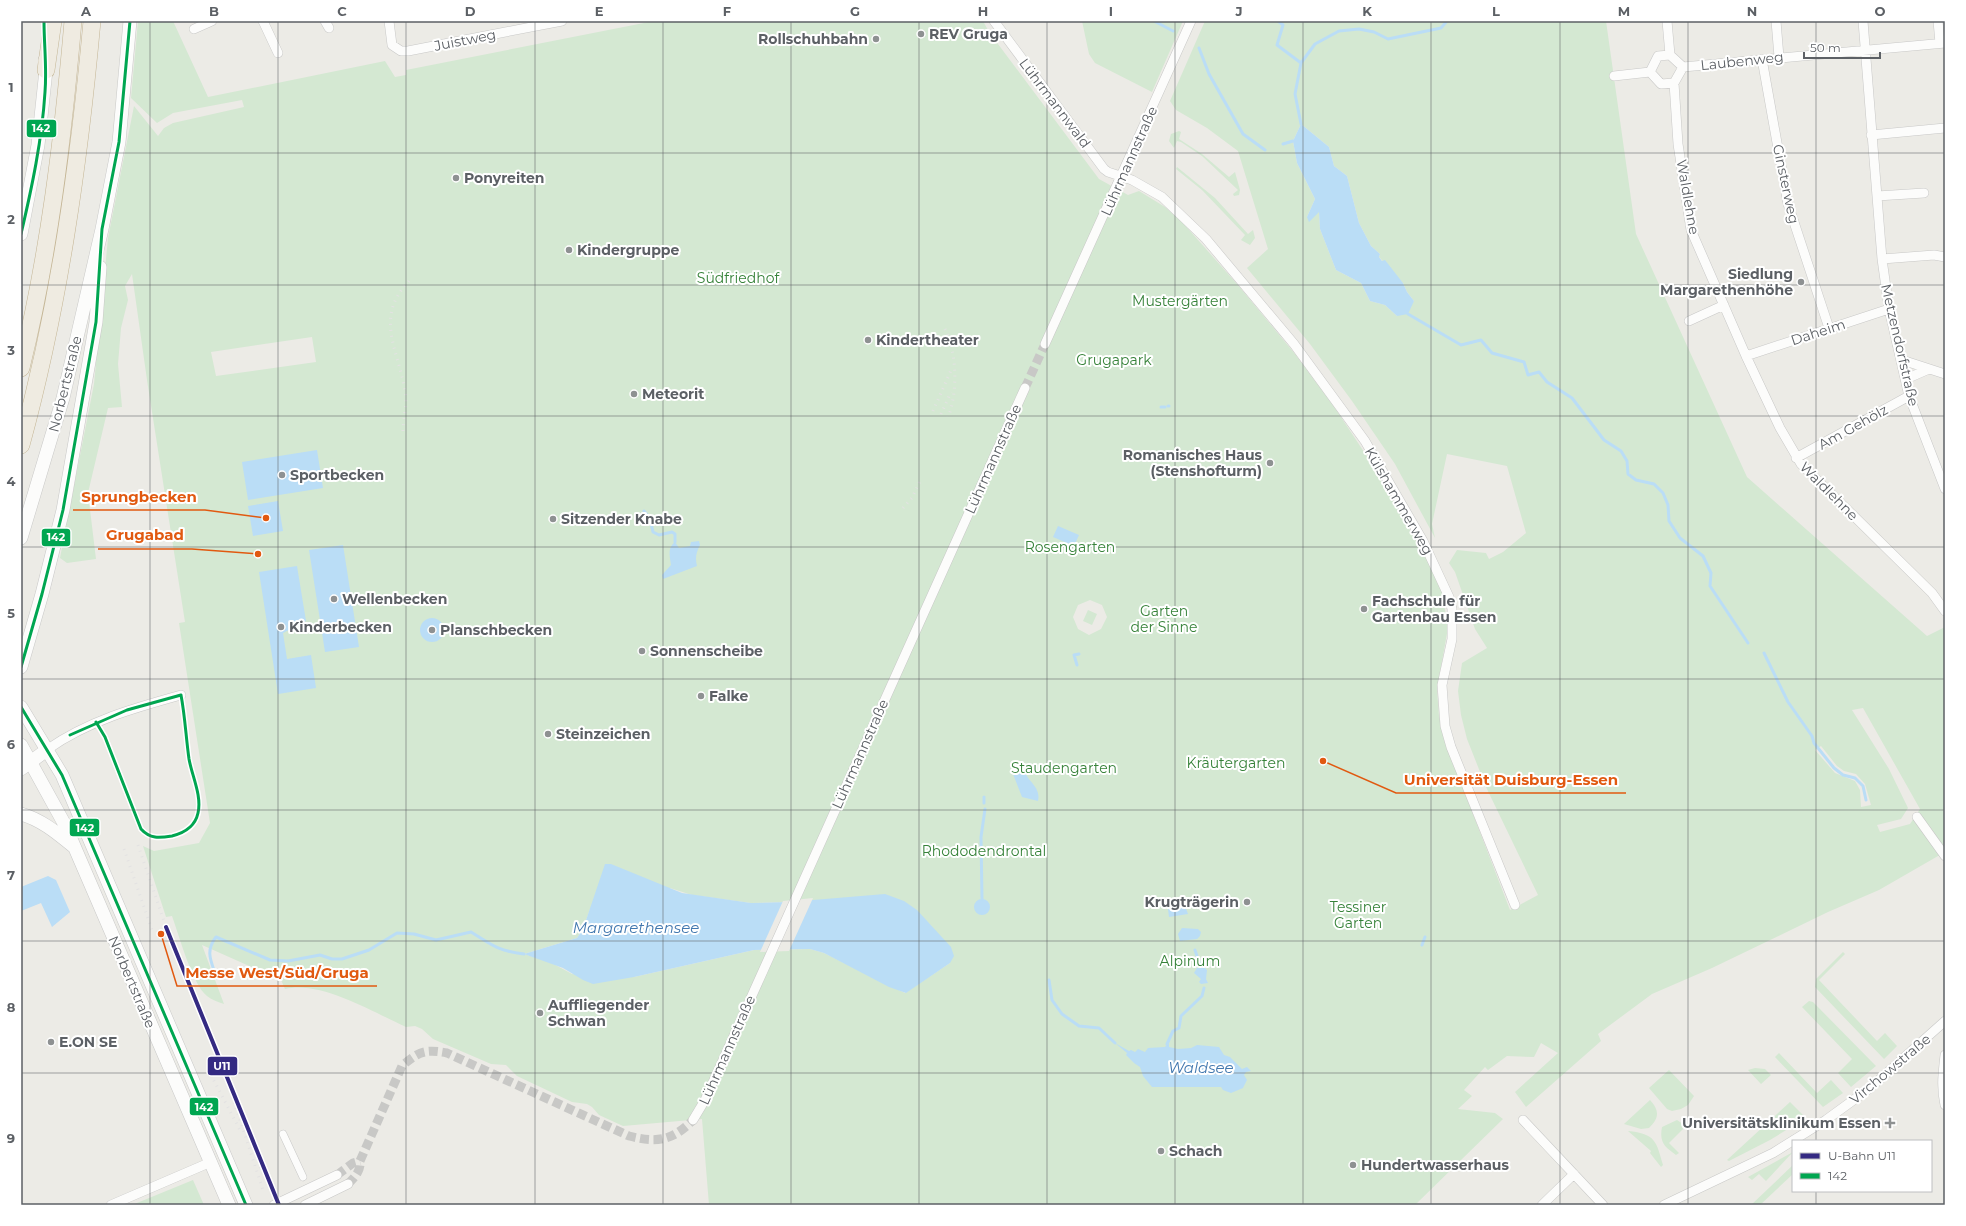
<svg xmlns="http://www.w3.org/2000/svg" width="1966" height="1226" font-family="Montserrat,sans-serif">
	<rect width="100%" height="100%" fill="#ecebe6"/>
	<path fill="#d4e8d2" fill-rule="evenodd" d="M138,21H173L208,97L385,61L395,77L406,75V70L654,21H983L989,32L1099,179L1128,195L1139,191L1165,207L1183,223L1237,284L1295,354L1335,408L1366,455L1422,551L1441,586L1448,628L1437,689L1439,716L1444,739L1510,910L1538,895L1486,787L1467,739L1461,715L1458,691L1462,663L1487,648L1475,629L1455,572L1449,563L1457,550L1486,553L1489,559L1503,552L1526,533L1507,466L1447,454L1432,524L1435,538L1395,464L1352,401L1310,344L1247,268L1268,249L1238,151L1207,128L1176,110L1170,101L1205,21H1606L1636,234L1747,477L1927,636L1945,627V852L1879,890L1828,912L1712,968L1652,994L1598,1034L1601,1041L1526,1107L1515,1092L1558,1053L1541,1043L1534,1057L1507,1056L1488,1070L1485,1067L1464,1090L1472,1096L1458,1109L1495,1113L1503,1119L1415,1205H709L702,1119L623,1126L599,1115L592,1107L587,1104L572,1102L517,1076L506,1065L491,1064L433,1039L422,1029L415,1026L406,1027C373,1012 320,980 285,989L281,980L202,945L224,1004C218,1002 212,1000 207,996C192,984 179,935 172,916L166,917L143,846L154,851L199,843L210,823L179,623L185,622L147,380L132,274L125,286L128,300L121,328L118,364L122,407L108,408L88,493L96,559L67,563L60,558L94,384L108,238L134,106L158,136L164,128L173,123L244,107L242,100L173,113L157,123L131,98ZM1301,124L1329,147L1334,166L1347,176L1359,223L1371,246L1380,254L1379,257L1403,283L1407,292L1414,301L1397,316L1385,305L1370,301L1361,283L1336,270L1320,229L1319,211L1307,217L1315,199L1297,163L1293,141ZM312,337L316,362L216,376L211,352ZM1090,600L1102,605L1107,617L1101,629L1089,635L1078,629L1073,617L1078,605ZM1863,708L1920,809L1910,824L1880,832L1877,825L1901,819L1908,808L1889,769L1852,710ZM1821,746L1837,766L1844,771L1856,774L1865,784L1871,805L1861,807L1860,790L1855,781L1835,773L1815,750ZM670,888L692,895L751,903L789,902L950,963L905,993L824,953L810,949L754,950L634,977L572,974L550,962L524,954L577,938L583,929L590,909Z
		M1082,21H1183L1152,92L1095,63L1089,54Z
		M1179,131L1181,132L1179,139L1202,154L1229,177L1235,172L1240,190L1239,195L1234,196L1233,194L1238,190L1202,156L1181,142L1177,141L1174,148L1169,141L1171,134Z
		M1177,167L1215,198L1248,234L1253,230L1255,238L1250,245L1241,240L1245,235L1202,190L1176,169Z
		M1088,610L1097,614L1092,625L1083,621Z
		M1843,952L1845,954L1819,980L1877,1041L1885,1033L1897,1046L1884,1059L1815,987L1816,979Z
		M1809,1001L1813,1002L1876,1066L1851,1087L1838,1073L1852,1059L1802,1007Z
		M1779,1053L1817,1093L1831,1080L1843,1093L1823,1107L1775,1057Z
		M1755,1068L1765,1069L1771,1075L1761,1084L1748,1070Z
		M1669,1070L1694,1096L1688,1105L1681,1109L1672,1111L1667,1109L1649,1088Z
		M1650,1100C1660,1111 1659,1118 1649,1128L1641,1129L1624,1124Z
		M1790,1102L1806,1118L1770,1140L1729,1161L1727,1160Z
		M1677,1120L1686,1126L1669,1143L1679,1153L1676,1155C1665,1147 1659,1143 1662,1127Z
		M1628,1131C1656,1134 1656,1141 1663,1165L1661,1167L1650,1153L1651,1151Z
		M1793,1152L1766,1181L1759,1174L1752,1180L1748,1177Z
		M1793,1165V1174L1760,1205H1751Z
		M193,1180L204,1205H132Z"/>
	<path fill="#baddf6" d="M1301,124L1329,147L1334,166L1347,176L1359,223L1371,246L1380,254L1379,257L1382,261L1385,260L1403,283L1407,292L1414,301L1408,314L1397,316L1385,305L1370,301L1361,283L1336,270L1320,229L1319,212L1309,222L1307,217L1315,199L1297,163L1293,141Z
		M317,450L323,488L248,500L242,462Z
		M278,501L283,531L253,536L248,506Z
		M1058,526L1079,535L1074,546L1053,537Z
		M699,541L700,545C696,553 695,558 697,566L663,579L662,575L671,565C670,557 667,548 675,542L679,548L690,546L691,542Z
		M343,545L359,647L325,652L309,550Z
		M297,566L306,621L283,633L287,659L311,655L316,688L278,694L259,572Z
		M420 630a12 12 0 1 1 24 0a12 12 0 1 1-24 0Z
		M1022,762H1024C1021,780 1042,784 1038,801L1022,797L1013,774Z
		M605,864H611L682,893L751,903L789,902L885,894L904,901L917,910L951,947L954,956L950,963L906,993L889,987L824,953L810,949L754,950L634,977L593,984L583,980L563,968L524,954L577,938L583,929Z
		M48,876L56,880L70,912L52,927L41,903L21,911V887Z
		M974 907a8 8 0 1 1 16 0a8 8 0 1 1-16 0Z
		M1180,903L1185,906L1188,914L1169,917L1168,909Z
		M1182,928L1198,929L1201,932L1200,936L1197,939L1180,941L1178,934Z
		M1204,967L1207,970L1206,979L1208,983L1201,984L1199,982L1201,979L1194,973L1197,968Z
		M1115,1043L1129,1051L1131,1050L1135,1052L1138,1049L1145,1052L1148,1048L1165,1047L1167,1044H1169V1047L1178,1049L1191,1048L1197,1045L1219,1047L1224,1055L1230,1057L1242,1069L1247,1067L1251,1071L1246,1072L1244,1075L1247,1080L1243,1088L1231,1093L1223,1090L1221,1087H1152L1143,1076L1140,1067L1134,1063L1126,1055L1127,1053Z"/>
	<path fill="#ecebe6" d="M813,898L789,951L760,952L783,901Z"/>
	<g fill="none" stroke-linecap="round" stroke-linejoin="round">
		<path stroke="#baddf6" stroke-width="3" d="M1154,21L1173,31
			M1278,21L1283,25L1277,45L1301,63L1295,94L1301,124
			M1199,48L1209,74L1243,134L1265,150
			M1301,63L1315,44L1339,31L1359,29L1374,32L1388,39L1441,28L1447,21
			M1283,144L1293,141
			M1408,314L1461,345L1481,340L1492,353L1524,362L1528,375L1539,372L1547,382L1572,398L1604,440L1621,451L1627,461L1628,474L1636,480L1654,484L1663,493L1668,505L1669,521L1680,538L1703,556L1711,573L1710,586L1748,643
			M1168,406H1169
			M1161,407H1165
			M644,511L650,519L653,532L659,535L672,532L675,534V542
			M1764,653L1788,702L1812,736L1814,743L1834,768L1843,775L1855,778L1863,786L1866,800
			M1077,665L1074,655L1079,654
			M984,797V803
			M982,899L981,837L985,809
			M1422,945L1425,937
			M1195,950L1201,968
			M216,976C211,961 205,951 216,937L270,960L288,961L320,955L332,959H342L369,950L397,933L414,934L436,940L471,932C492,945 498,951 524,954
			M1049,980L1052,1000L1062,1014L1079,1026L1099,1028L1115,1043
			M1167,1044L1173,1031L1179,1028L1181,1016L1202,996L1204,988"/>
		<path stroke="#c8c8c6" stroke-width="9" stroke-dasharray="9 4.5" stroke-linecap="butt" d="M1025,388L1045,344
			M337,1175L353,1163L360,1161
			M348,1184C355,1177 361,1171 360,1161L402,1066C419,1051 426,1049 447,1053L629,1136C657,1143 672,1141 693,1120"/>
		<g stroke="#c8c8c7" stroke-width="8">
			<path id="pedestrian" d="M283,1134L303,1177"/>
		</g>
		<g stroke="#c8c8c7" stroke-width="10">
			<path id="minor" d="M263,21L278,53
				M325,21L329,28
				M389,21L392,45L401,51H408L562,21
				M994,21L1104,169L1108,172L1132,180L1162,197L1206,239L1294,344L1365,441L1423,541L1449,597L1452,609V639L1442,685L1445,726L1451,747L1515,905
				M1667,21L1670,55
				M1776,21L1779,57
				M1863,21L1882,259L1889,309L1909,396L1945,489
				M1938,21L1940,43
				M194,29L212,21
				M1670,55L1683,67L1674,83L1661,84L1650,72L1658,56Z
				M1762,59L1788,204L1829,328
				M1683,67L1945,43
				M1614,76L1650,72
				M1674,83L1678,144L1691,230L1746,356L1780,428L1801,464L1932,593L1945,611
				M1871,135L1945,128
				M1877,196L1924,193
				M1882,259L1934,255L1945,257
				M1689,321L1724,305
				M1045,344L1191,21
				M1746,356L1889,309
				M1902,360L1945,374
				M1906,379L1929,369
				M1796,458L1909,396
				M48,749C88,721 134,708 181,695
				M1917,817L1945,856
				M1945,1055C1943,1072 1941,1088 1945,1105
				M693,1120L705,1100L1025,388
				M1523,1120L1603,1205
				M111,1205L211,1162
				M274,1205L337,1175
				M305,1205L348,1184
				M1542,1205L1574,1174
				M1664,1205L1773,1153L1826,1120L1870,1088L1945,1021"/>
		</g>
		<g stroke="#c9c9c8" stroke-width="14">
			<path id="secondary" d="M21,234L38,145L46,70L45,60
				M21,538L63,398L102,229L119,142L130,21
				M21,667L42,594L63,510L96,322L100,267
				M21,707L62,775L246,1205
				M21,745L65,825L229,1205
				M21,769L48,749
				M21,814C42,820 57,833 73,846"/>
		</g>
		<g stroke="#c4b594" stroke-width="18">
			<path id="motorway" d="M46,70L53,21
				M21,368C49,254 63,138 73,21
				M21,445C59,306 79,164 92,21"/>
		</g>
		<use href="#pedestrian" stroke="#fcfcfb" stroke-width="7"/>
		<use href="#minor" stroke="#fcfcfb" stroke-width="9"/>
		<use href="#secondary" stroke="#fcfcfb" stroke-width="13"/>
		<use href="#motorway" stroke="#efebe1" stroke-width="17"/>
		<path stroke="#e3e2e2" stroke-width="3" stroke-dasharray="1 5" stroke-linecap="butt" d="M945,329C957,351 958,394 948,417
			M933,411L952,368
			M941,414L951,392
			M403,431C403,418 408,404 405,391C398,349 374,317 409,281
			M903,508L912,498L920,481
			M138,845L166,927
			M124,849L153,933
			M223,1068L263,1190
			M211,1075L241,1132
			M260,1167L270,1187"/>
		<g stroke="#fff" stroke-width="6">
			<path id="bus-1" d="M21,234C32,187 42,140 45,92C47,68 44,45 44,21
				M21,667L42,594L63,510L96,322L102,229L119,142L130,21
				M21,707L62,775L246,1205
				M96,722L105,737L141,829C150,839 159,838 172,836C184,833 195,827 198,813C202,796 192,776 189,759C186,738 185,716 181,695
				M70,735L127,710L181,695"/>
		</g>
		<use href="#bus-1" stroke="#00a651" stroke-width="3"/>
		<g stroke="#fff" stroke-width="7">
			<path id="metro-1" d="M166,927L279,1205"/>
		</g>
		<use href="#metro-1" stroke="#342a82" stroke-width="4"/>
	</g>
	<path fill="none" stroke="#5c6065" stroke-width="1" stroke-opacity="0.55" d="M150,21V1205M278,21V1205M406,21V1205M535,21V1205M663,21V1205M791,21V1205M919,21V1205M1047,21V1205M1175,21V1205M1303,21V1205M1431,21V1205M1560,21V1205M1688,21V1205M1816,21V1141M21,153H1945M21,285H1945M21,416H1945M21,547H1945M21,679H1945M21,810H1945M21,941H1945M21,1073H1945M1816,1191V1205"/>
	<g fill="#8e9192" stroke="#fff" stroke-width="1.5">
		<circle cx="921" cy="34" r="4"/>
		<circle cx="876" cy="39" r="4"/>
		<circle cx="456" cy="178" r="4"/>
		<circle cx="569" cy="250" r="4"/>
		<circle cx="1801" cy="282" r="4"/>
		<circle cx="868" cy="340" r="4"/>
		<circle cx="634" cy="394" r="4"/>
		<circle cx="1270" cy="463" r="4"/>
		<circle cx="282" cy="475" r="4"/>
		<circle cx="553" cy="519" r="4"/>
		<circle cx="334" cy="599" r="4"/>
		<circle cx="1364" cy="609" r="4"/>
		<circle cx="281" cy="627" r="4"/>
		<circle cx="432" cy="630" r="4"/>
		<circle cx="642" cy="651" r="4"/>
		<circle cx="701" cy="696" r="4"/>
		<circle cx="548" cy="734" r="4"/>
		<circle cx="1247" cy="902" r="4"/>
		<circle cx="540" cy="1013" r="4"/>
		<circle cx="51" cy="1042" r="4"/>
		<path d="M1888 1117h4v4h4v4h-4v4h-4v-4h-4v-4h4z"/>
		<circle cx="1161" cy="1151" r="4"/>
		<circle cx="1353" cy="1165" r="4"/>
	</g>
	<g text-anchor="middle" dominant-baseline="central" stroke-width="4" stroke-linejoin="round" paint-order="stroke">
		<g font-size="14" font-weight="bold" fill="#5c6065" stroke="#fff" text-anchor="start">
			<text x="929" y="34">REV Gruga</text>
			<text x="868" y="39" text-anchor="end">Rollschuhbahn</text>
			<text x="464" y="178">Ponyreiten</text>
			<text x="577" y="250">Kindergruppe</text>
			<text x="1793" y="274" text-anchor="end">Siedlung<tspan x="1793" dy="16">Margarethenhöhe</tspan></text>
			<text x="876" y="340">Kindertheater</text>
			<text x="642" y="394">Meteorit</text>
			<text x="1262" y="455" text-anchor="end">Romanisches Haus<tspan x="1262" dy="16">(Stenshofturm)</tspan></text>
			<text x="290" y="475">Sportbecken</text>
			<text x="561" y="519">Sitzender Knabe</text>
			<text x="342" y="599">Wellenbecken</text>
			<text x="1372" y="601">Fachschule für<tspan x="1372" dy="16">Gartenbau Essen</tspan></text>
			<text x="289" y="627">Kinderbecken</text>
			<text x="440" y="630">Planschbecken</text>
			<text x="650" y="651">Sonnenscheibe</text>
			<text x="709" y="696">Falke</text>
			<text x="556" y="734">Steinzeichen</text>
			<text x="1239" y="902" text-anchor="end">Krugträgerin</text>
			<text x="548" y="1005">Auffliegender<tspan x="548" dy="16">Schwan</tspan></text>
			<text x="59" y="1042">E.ON SE</text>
			<text x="1881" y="1123" text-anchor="end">Universitätsklinikum Essen</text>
			<text x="1169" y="1151">Schach</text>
			<text x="1361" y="1165">Hundertwasserhaus</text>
		</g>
		<g font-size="14" fill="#5c6065" stroke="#fff">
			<text transform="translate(465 40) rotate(-11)">Juistweg</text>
			<text transform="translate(1742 61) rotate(-6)">Laubenweg</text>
			<text transform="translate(1055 103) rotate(53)">Lührmannwald</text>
			<text transform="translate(1129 161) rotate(-66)">Lührmannstraße</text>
			<text transform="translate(1786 184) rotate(78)">Ginsterweg</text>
			<text transform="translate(1688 197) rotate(80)">Waldlehne</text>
			<text transform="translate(1818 332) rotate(-18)">Daheim</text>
			<text transform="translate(1900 345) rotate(77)">Metzendorfstraße</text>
			<text transform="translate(65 384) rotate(-76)">Norbertstraße</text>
			<text transform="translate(1853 427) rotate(-29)">Am Gehölz</text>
			<text transform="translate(993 459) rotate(-66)">Lührmannstraße</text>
			<text transform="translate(1829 491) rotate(45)">Waldlehne</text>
			<text transform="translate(1399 501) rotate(60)">Külshammerweg</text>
			<text transform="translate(860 754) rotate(-66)">Lührmannstraße</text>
			<text transform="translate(132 982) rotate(67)">Norbertstraße</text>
			<text transform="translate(727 1050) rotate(-66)">Lührmannstraße</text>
			<text transform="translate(1890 1069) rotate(-40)">Virchowstraße</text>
		</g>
		<g font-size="14" fill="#368239" stroke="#fff">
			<text x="738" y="278">Südfriedhof</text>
			<text x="1180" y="301">Mustergärten</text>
			<text x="1114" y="360">Grugapark</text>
			<text x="1070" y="547">Rosengarten</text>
			<text x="1164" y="611">Garten<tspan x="1164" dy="16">der Sinne</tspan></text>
			<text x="1236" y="763">Kräutergarten</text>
			<text x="1064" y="768">Staudengarten</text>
			<text x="984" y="851">Rhododendrontal</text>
			<text x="1358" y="907">Tessiner<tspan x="1358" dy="16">Garten</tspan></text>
			<text x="1190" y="961">Alpinum</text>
		</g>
		<g font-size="15" font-style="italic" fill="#4278af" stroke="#fff">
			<text x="636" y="927">Margarethensee</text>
			<text x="1201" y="1067">Waldsee</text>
		</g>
	</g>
	<path fill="none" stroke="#e15910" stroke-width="1.5" d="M266 518L205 510H73M258 554L192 549H98M1323 761L1396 793H1626M161 934L177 986H377"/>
	<g fill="#e15910" stroke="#fff" stroke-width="1.5">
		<circle cx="266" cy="518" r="4"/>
		<circle cx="258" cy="554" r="4"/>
		<circle cx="1323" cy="761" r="4"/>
		<circle cx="161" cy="934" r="4"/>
	</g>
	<g font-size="15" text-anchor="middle" font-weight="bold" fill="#e15910" stroke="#fff" stroke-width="4" stroke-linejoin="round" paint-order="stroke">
		<text x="139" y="502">Sprungbecken</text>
		<text x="145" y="540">Grugabad</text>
		<text x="1511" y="785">Universität Duisburg-Essen</text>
		<text x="277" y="978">Messe West/Süd/Gruga</text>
	</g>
	<g stroke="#fff" stroke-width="1.5">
		<rect x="26" y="119" width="31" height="19" rx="4" fill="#00a651"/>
		<rect x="41" y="528" width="30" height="19" rx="4" fill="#00a651"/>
		<rect x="69" y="818" width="31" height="19" rx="4" fill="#00a651"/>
		<rect x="207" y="1056" width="31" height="20" rx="4" fill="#342a82"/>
		<rect x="189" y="1097" width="30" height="19" rx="4" fill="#00a651"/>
	</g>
	<g font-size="11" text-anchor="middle" font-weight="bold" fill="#fff">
		<text x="41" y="132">142</text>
		<text x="56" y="541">142</text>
		<text x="85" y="832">142</text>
		<text x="222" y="1070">U11</text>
		<text x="204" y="1111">142</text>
	</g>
	<rect width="1966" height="1226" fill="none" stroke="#ffffff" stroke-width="44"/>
	<rect x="1792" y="1140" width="140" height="52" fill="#ffffff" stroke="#bebfc1"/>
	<rect x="1800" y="1153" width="20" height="6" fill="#342a82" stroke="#bebfc1"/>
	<text x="1828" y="1160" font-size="12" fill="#5c6065">U-Bahn U11</text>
	<rect x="1800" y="1173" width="20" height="6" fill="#00a651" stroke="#bebfc1"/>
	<text x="1828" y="1180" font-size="12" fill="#5c6065">142</text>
	<path d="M1804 52v6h76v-6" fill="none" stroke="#5c6065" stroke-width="2"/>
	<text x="1810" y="52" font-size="12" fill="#5c6065" stroke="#ffffff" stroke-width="3" paint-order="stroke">50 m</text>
	<rect x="22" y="22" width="1922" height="1182" fill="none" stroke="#5c6065" stroke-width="1.5"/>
	<g font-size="13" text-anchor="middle" font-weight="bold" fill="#5c6065">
		<text x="86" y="16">A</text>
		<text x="214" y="16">B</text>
		<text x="342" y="16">C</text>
		<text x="470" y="16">D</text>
		<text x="599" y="16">E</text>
		<text x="727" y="16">F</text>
		<text x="855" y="16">G</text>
		<text x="983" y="16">H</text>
		<text x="1111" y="16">I</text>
		<text x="1239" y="16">J</text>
		<text x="1367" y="16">K</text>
		<text x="1496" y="16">L</text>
		<text x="1624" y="16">M</text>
		<text x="1752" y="16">N</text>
		<text x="1880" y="16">O</text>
		<text x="11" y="92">1</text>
		<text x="11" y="224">2</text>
		<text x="11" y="355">3</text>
		<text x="11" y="486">4</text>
		<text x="11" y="618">5</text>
		<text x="11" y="749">6</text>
		<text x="11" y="880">7</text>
		<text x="11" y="1012">8</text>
		<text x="11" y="1143">9</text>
	</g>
</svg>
